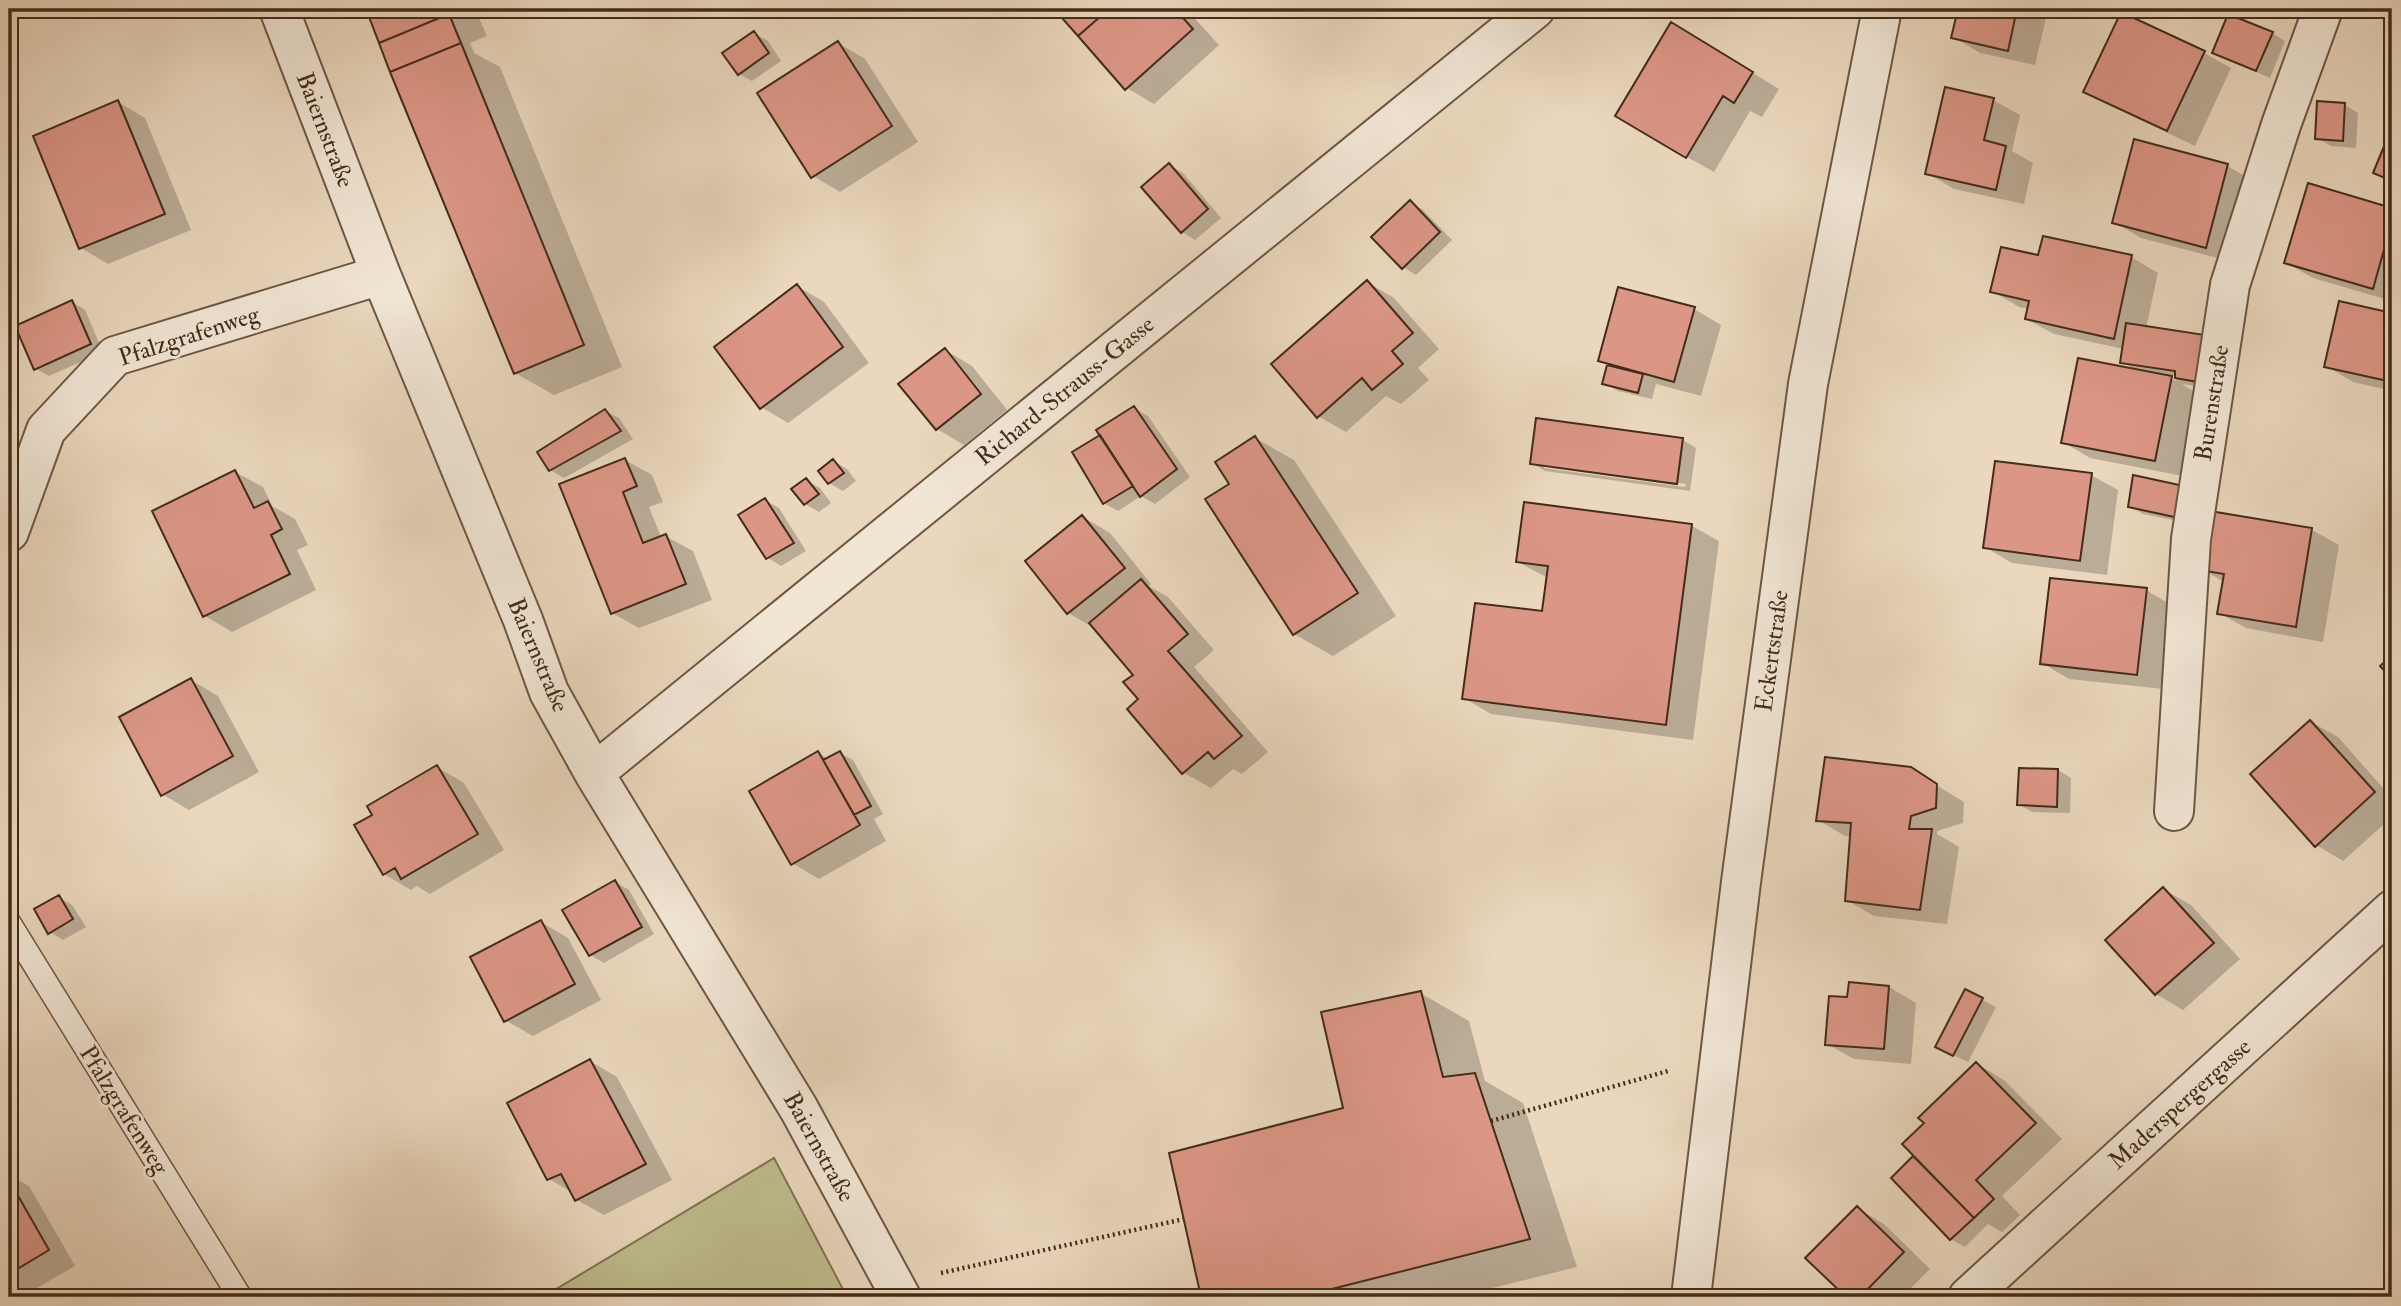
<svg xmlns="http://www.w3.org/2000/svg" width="2401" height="1306" font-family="'IM FELL Double Pica',serif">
	<rect width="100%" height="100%" fill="#ead7bd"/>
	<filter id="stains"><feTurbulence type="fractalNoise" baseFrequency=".00286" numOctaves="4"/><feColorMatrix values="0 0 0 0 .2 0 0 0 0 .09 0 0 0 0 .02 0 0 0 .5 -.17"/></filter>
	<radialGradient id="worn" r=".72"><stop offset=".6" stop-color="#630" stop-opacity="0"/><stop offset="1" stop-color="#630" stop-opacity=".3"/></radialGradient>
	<path fill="#bebc8c" stroke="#807452" stroke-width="2" d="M774,1158L847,1297H543Z"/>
	<path fill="#0003" fill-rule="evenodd" d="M367,9H475L487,36L470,43L474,53L500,67L622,367L554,395L515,373Z
		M1057,9H1186L1219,45L1154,104L1127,88Z
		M1960,9H2048L2035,65L1980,53L1953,37Z
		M2148,9H2167L2163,17Z
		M754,33L768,41L781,61L752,81L739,74Z
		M2272,33L2285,41L2270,78L2214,53Z
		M1699,40L1779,89L1762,117L1750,111L1714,172L1687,157Z
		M838,43L865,59L918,142L840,192L813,176Z
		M2204,53L2231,68L2195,146L2113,107L2086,92Z
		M1993,100L2020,115L2012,151L2033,163L2024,204L1954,189L1927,173Z
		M118,102L145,118L191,230L108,264L81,248Z
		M2345,105L2358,113L2356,148L2331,146L2317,138Z
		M1169,165L1183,173L1221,218L1195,240L1182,232Z
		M2227,166L2254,181L2233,262L2141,238L2114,222Z
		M2309,186L2392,209V301L2313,278L2286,263Z
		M1410,202L1423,210L1452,240L1416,275L1403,267Z
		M2040,257H2131L2158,273L2146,328L2211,389L2182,384L2198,394L2183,476L2090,458L2063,442L2137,371L2122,362L2124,349L2054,334L2026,319L2029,309L2019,307L1992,291ZM2165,374L2177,376L2176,381Z
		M1367,282L1394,298L1439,349L1418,368L1429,380L1401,404L1386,396L1346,432L1318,416Z
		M797,286L824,302L869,363L788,423L761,407Z
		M72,302L85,310L103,352L49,376L35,368Z
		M2340,303L2392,315V391L2353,382L2326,366Z
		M1694,309L1721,325L1701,396L1656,384L1652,399L1618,391L1604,383L1609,365L1600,361Z
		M945,350L972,366L1007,410L964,445L937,429Z
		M1134,408L1148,416L1190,477L1155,504L1141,496L1118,511L1104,503L1102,435Z
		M605,411L619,418L633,439L564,478L550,470Z
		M1255,438L1294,460L1396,616L1333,656L1294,634L1231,485Z
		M1683,440L1696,448L1690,491L1545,471L1532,463ZM1544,464L1686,484L1685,487L1544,468Z
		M625,460L652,475L663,502L649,507L661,537L665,536L693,551L712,600L639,628L612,613Z
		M834,461L847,469L856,481L843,491L829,483Z
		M235,472L263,487L272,506L295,519L308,545L297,550L316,590L232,632L205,616Z
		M2091,475L2118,490L2107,575L2012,563L1985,547Z
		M806,480L820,488L831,503L819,512L805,504L794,489Z
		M2183,487L2193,524L2143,514L2130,506Z
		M765,500L779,508L806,551L781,566L768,558L741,516Z
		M2211,513L2312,530L2339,545L2323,642L2246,628L2219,613L2224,582L2202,569Z
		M1083,517L1110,533L1151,584L1149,586L1168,597L1214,650L1194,667L1268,752L1242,774L1233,769L1211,788L1184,773L1141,699L1135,675L1096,629L1068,613L1027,561Z
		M1692,526L1719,541L1693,740L1491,714L1464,698L1544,613L1548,578L1518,562Z
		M2146,590L2173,606L2164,689L2069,679L2042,663Z
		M191,680L218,696L259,772L189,810L162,794Z
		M2311,722L2338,737L2392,798V817L2343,861L2316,845Z
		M818,753L828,759L840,753L853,760L883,814L874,819L886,841L819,879L792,863Z
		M437,767L464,783L504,850L430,894L417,886L411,890L384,874L375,815Z
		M1910,769L1964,802L1963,823L1937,831V834L1959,847L1947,924L1874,916L1847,900L1852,836H1845L1818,820Z
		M2058,770L2071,778L2070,813L2032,812L2019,804Z
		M615,882L629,890L654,934L604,963L590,955Z
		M2163,889L2191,905L2240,959L2183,1010L2156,994L2108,940Z
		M59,897L72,905L86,927L63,940L50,932Z
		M541,922L568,938L601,1000L533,1036L505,1020Z
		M1850,984L1889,987L1916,1003L1911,1064L1854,1059L1827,1044L1849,999Z
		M1966,991L1996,1007L1968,1062L1951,1054Z
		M1420,993L1469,1021L1485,1081L1523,1103L1577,1267L1456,1297H1203L1171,1154L1346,1109Z
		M590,1061L617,1077L672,1180L604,1215L577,1200L573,1193L549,1179Z
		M1977,1064L2004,1080L2062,1139L2002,1196L2020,1215L2002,1232L1988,1224L1965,1247L1951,1239L1893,1178L1913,1158L1920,1162L1926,1123Z
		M9,1175L29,1186L75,1266L21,1297H9Z
		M1857,1208L1884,1224L1930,1269L1902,1297H1848L1808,1258Z"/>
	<path fill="#db9686" stroke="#432c19" stroke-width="2" d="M366,9H447L449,14L379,43Z
		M1054,9H1109L1078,36Z
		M1109,9H1175L1193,29L1125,90L1078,36Z
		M1958,9H2017L2008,51L1951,38Z
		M2121,12L2205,51L2167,131L2083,92Z
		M449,14L461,43L390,72L379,43Z
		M2228,14L2273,32L2256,71L2212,53Z
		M1671,22L1753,72L1734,103L1723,96L1686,158L1615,116Z
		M754,31L769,53L738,75L722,53Z
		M838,41L892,126L811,178L757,93Z
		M461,43L584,345L514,374L390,72Z
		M1945,87L1994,98L1984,140L2006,146L1996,190L1925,174Z
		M118,100L165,214L79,249L33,136Z
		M2317,101L2345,103L2343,141L2315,139Z
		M2392,127V181L2373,173Z
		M2134,139L2228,164L2206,248L2112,223Z
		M1169,163L1208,209L1181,233L1141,187Z
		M2308,183L2392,208V221L2373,289L2284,263Z
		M1410,200L1440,232L1402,269L1371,237Z
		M2043,236L2132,255L2114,339L2025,319L2029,301L1990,292L2001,247L2038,255Z
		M1367,280L1413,333L1392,351L1403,364L1372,390L1362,378L1317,418L1271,364Z
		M797,284L843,347L760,409L714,347Z
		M1618,287L1695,307L1674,382L1598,361Z
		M72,300L91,344L34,370L15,326Z
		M2339,301L2392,313V382L2324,367Z
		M2126,323L2205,335L2198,382L2175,378V371L2120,363Z
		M945,348L981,394L936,430L898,384Z
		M2078,358L2172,376L2155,461L2061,443Z
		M1607,365L1643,374L1638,393L1602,384Z
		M1134,406L1177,469L1140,497L1096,430Z
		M605,409L621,431L549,471L537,452Z
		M1536,418L1683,438L1677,484L1530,464Z
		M1100,435L1133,486L1103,504L1072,452Z
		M1255,436L1358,593L1293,635L1205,499L1229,484L1215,462Z
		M625,458L637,486L623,492L643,543L666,534L686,584L611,614L559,484Z
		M833,459L844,473L828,484L818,471Z
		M1995,461L2092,473L2080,561L1983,548Z
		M235,470L254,508L268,501L282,529L271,535L290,574L203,617L152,511Z
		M2133,475L2184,486L2179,518L2128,507Z
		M806,478L819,494L804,505L791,489Z
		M765,498L794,543L766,559L738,515Z
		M1524,502L1692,524L1666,725L1462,699L1475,603L1542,611L1548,566L1516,562Z
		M2210,511L2312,528L2296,627L2217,614L2224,574L2200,570Z
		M1082,515L1125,568L1067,614L1025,561Z
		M2392,560V577L2384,569Z
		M2050,578L2147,588L2137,675L2040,664Z
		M1141,579L1188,634L1168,651L1242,736L1214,759L1208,752L1182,774L1127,709L1138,699L1123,682L1133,675L1089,623Z
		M2392,655V679L2380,666Z
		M191,678L233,756L161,796L119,717Z
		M2310,720L2375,792L2315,847L2250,774Z
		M818,751L860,825L791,865L749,791Z
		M840,751L871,806L854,815L823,760Z
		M1825,757L1911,767L1937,784L1936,808L1911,816L1909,829H1932L1920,910L1845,901L1851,823L1816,821Z
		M437,765L478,834L401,879L395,868L383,875L354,825L372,815L367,806Z
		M2019,768L2058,769L2057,807L2017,805Z
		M615,880L642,927L589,956L562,910Z
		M2163,887L2214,943L2155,995L2105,940Z
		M59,895L73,919L48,934L34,909Z
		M541,920L575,984L504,1022L470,957Z
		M1849,982L1889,986L1884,1049L1825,1045L1829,996L1847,997Z
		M1965,989L1983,998L1953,1056L1935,1047Z
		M1421,991L1443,1077L1475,1073L1530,1239L1300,1297H1201L1169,1153L1343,1108L1321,1012Z
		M590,1059L646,1164L575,1201L561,1174L547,1180L507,1103Z
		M1976,1062L2036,1123L1976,1180L1994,1199L1974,1218L1902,1144L1924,1123L1918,1118Z
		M1913,1156L1974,1218L1950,1240L1891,1178Z
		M9,1180L49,1250L9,1274Z
		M1857,1206L1904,1252L1860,1297H1846L1805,1258Z"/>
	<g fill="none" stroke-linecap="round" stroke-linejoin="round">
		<g stroke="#6d5742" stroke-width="26">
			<path id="lane" d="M9,923L240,1297"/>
		</g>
		<g stroke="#6d5742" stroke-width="42">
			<path id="street" d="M279,9L381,275L523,620L549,692L594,773L799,1109L901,1297
				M9,532L46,430L115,356L381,275
				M594,773L1535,9
				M2174,811L2191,539L2230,285L2281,125L2323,9
				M1691,1297L1741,882L1808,384L1882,9
				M1968,1297L2392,910"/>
		</g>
		<path stroke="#432c19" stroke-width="4.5" stroke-dasharray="2 3.5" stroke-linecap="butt" d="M1491,1121L1668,1071
			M941,1273L1184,1219"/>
		<use href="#lane" stroke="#f1e5d4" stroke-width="23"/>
		<use href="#street" stroke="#f1e5d4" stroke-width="38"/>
	</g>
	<g text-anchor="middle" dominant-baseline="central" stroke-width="6" stroke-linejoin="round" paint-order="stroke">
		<g font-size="24" fill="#432c19" stroke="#f1e5d4">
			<text transform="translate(325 130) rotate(69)">Baiernstraße</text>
			<text transform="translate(189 336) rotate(-18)">Pfalzgrafenweg</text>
			<text transform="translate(1065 391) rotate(-39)">Richard-Strauss-Gasse</text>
			<text transform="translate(2212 403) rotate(-81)">Burenstraße</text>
			<text transform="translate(1772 651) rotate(-82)">Eckertstraße</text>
			<text transform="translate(538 655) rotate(67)">Baiernstraße</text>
			<text transform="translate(2180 1104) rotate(-42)">Maderspergergasse</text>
			<text transform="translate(124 1110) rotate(58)">Pfalzgrafenweg</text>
			<text transform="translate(819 1147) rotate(61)">Baiernstraße</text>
		</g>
	</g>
	<rect width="2401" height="1306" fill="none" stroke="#ead7bd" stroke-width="35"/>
	<rect x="10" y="10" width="2380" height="1285" fill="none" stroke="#432c19" stroke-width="3.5"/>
	<rect x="18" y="18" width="2366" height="1271" fill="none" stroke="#432c19" stroke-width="2"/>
	<rect width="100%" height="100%" filter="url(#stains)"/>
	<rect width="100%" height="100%" fill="url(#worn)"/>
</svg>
